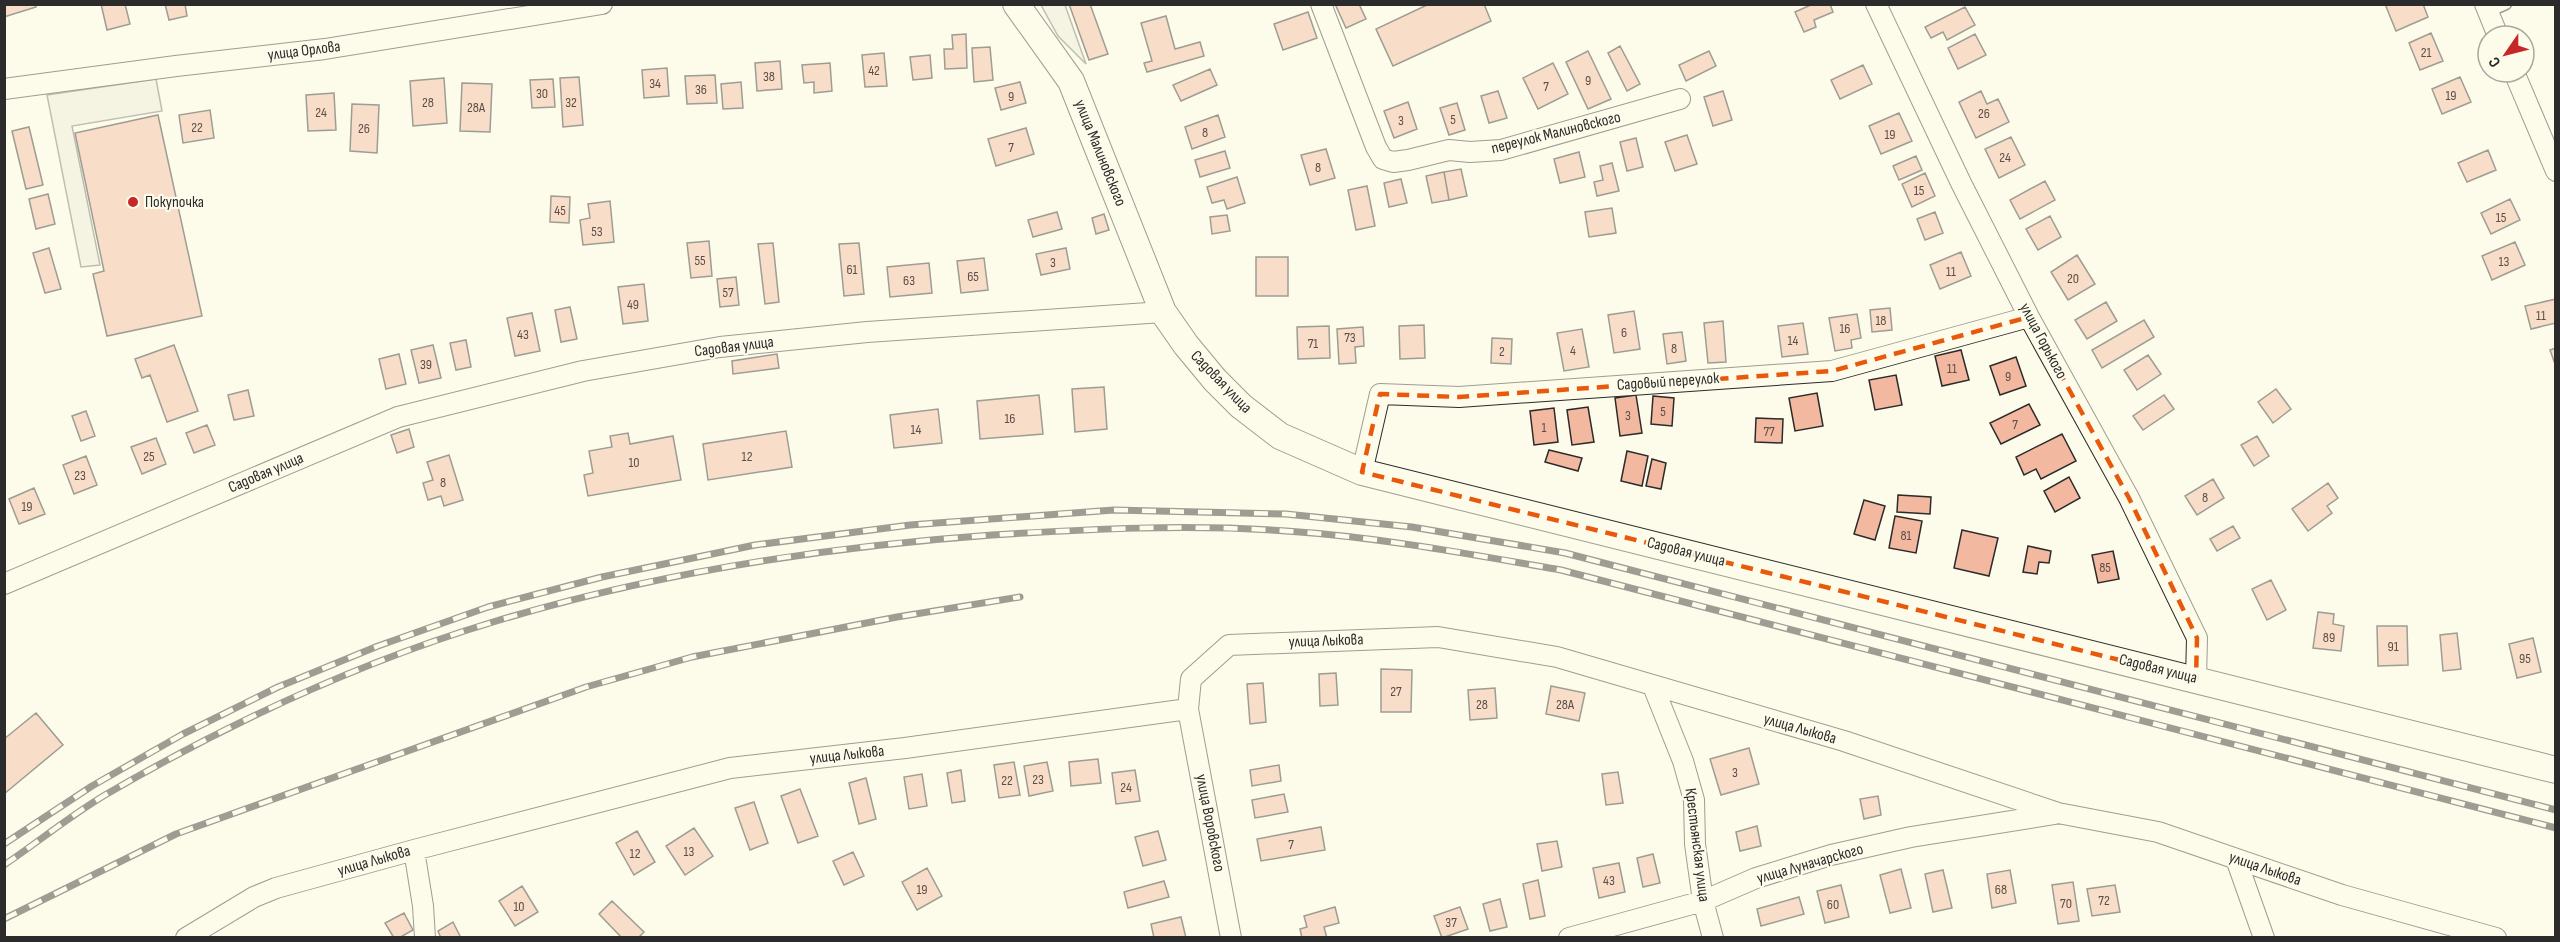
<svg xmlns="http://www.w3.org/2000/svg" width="2560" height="942" font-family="'Sofia Sans Condensed',sans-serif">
	<rect width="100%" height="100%" fill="#fdfbea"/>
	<path fill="#eceadb" stroke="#74746e" stroke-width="1.5" d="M1041,5H1065L1086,64L1058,36Z
		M156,79L162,111L72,126L100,265L81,267L47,95Z"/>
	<path fill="#f2b8a0" stroke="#2b2b2b" stroke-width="1.5" d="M4,4H35L36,7L4,17Z
		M101,4H125L130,24L107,30Z
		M165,4H185L187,16L169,20Z
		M1069,4H1090L1108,54L1089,60Z
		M1335,4H1359L1366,19L1346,28Z
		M1429,4H1484L1491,21L1393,66L1376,29Z
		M1813,4H1830L1833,12L1814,20L1816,27L1804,32L1795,12Z
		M2385,4H2423L2428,17L2396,31Z
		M1965,7L1975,25L1947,40L1943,32L1931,38L1925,27Z
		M1308,12L1317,38L1283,50L1274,24Z
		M1166,16L1175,49L1200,42L1204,56L1147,72L1144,63L1152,61L1141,23Z
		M2431,33L2443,61L2420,70L2409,43Z
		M966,34L967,68L945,69L944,49H953L952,35Z
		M1975,34L1986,55L1958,69L1948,48Z
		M1620,46L1640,84L1627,91L1608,53Z
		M990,47L993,80L974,82L972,48Z
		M1588,51L1611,99L1588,109L1566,62Z
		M1709,51L1716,66L1686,81L1679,65Z
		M884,53L887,86L865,87L862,55Z
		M930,55L932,78L913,80L910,57Z
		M780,61L782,89L757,91L755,63Z
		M830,63L832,91L814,93V82L804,83L802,65Z
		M1553,63L1568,94L1538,109L1523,78Z
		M1863,65L1872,84L1840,99L1831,80Z
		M667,68L669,96L644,98L642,70Z
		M1210,69L1217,85L1181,101L1173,85Z
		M715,75L717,103L687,104L685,76Z
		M579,77L583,125L563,127L560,78Z
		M2460,77L2471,102L2442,114L2432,89Z
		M444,78L447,123L413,126L410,81Z
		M553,79L555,107L532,108L530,80Z
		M741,82L743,108L723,109L721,84Z
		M1020,82L1026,103L1001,110L995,88Z
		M462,83L492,84L490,132L460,131Z
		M1498,91L1507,118L1489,123L1481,96Z
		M1723,91L1732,120L1713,126L1704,97Z
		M1981,91L1987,104L1998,99L2009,122L1976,138L1959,102Z
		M334,93L336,130L308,131L306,95Z
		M1408,102L1417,129L1394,138L1384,111Z
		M1457,103L1465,130L1449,135L1440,108Z
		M352,104L379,105L377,153L350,151Z
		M210,110L214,138L183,143L179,115Z
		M1899,113L1912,141L1881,154L1869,126Z
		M158,115L202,316L107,336L93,274L104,271L75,133Z
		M1218,115L1225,137L1192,149L1185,127Z
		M29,127L43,185L26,189L12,131Z
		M1026,128L1034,154L996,166L988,139Z
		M1687,135L1697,164L1675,171L1665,142Z
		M2011,137L2025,165L1999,178L1985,149Z
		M1636,138L1643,167L1627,171L1620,142Z
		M1326,149L1335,178L1310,185L1301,155Z
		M2488,150L2496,170L2467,182L2458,163Z
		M1225,151L1230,168L1200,177L1195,160Z
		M1579,152L1585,177L1560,183L1554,159Z
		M1916,156L1922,170L1899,180L1893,166Z
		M1612,163L1619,191L1597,196L1594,182L1603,180L1600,166Z
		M1461,169L1467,196L1449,200L1444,172Z
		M1444,172L1449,200L1432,203L1426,176Z
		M1925,173L1935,196L1912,207L1902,184Z
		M1237,177L1245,203L1227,209L1224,200L1212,203L1207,187Z
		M1401,179L1407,203L1389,207L1384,183Z
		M2045,181L2055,200L2020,219L2010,200Z
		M1367,186L1375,226L1356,230L1348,190Z
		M48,194L55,224L36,229L29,199Z
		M551,196L570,197L569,223L550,222Z
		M2510,199L2520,220L2491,234L2481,213Z
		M610,201L614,242L583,245L580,220L590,218L588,204Z
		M1612,208L1616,233L1589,237L1585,212Z
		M1057,212L1062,229L1033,237L1028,220Z
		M1935,212L1943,233L1925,240L1917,219Z
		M1104,214L1109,230L1096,234L1092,218Z
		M1227,215L1230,231L1212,234L1210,217Z
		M2050,216L2061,237L2038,250L2026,229Z
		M709,241L712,276L691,278L687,243Z
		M2515,242L2525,265L2492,280L2482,256Z
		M773,243L779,302L765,304L758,244Z
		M859,243L864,294L844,296L839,244Z
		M49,248L61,289L45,293L33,253Z
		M1066,248L1070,269L1041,275L1036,254Z
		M1961,252L1971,276L1940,289L1930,265Z
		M2077,255L2095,284L2068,300L2051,272Z
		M1256,257H1288V296H1256Z
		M984,258L988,290L961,293L957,261Z
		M929,263L932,293L890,297L887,267Z
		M736,277L739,305L720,307L717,279Z
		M644,284L648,321L623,324L618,287Z
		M2556,299V323L2531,329L2525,306Z
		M2106,302L2117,321L2087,339L2075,320Z
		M570,307L577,339L561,342L555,310Z
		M1890,308L1892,330L1872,332L1870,310Z
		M1634,311L1640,349L1614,353L1608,315Z
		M532,313L540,351L515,356L507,318Z
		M1857,314L1861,338L1851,340L1852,348L1835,351L1829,318Z
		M2144,320L2154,337L2102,368L2092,350Z
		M1723,321L1726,362L1708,363L1704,323Z
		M1803,323L1808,354L1782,357L1778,326Z
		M1424,325L1425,358L1400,359L1399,326Z
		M1329,326L1330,358L1298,359L1297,327Z
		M1363,327L1364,346L1355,347L1356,363L1339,364L1337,329Z
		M1582,329L1589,367L1564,371L1557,333Z
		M1682,332L1686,361L1667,364L1663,334Z
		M1492,338L1512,339L1511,364L1491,363Z
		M466,340L471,367L456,370L450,343Z
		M174,345L198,411L167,422L150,375L142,378L135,359Z
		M433,345L441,378L419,383L411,350Z
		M2556,348V367L2550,350Z
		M1961,350L1969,380L1942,386L1935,356Z
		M399,354L406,384L386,389L379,359Z
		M777,354L779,368L733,374L732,361Z
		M2148,355L2161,374L2137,390L2124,370Z
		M2016,357L2026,386L2000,395L1990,366Z
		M1896,375L1902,405L1875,410L1869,380Z
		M1104,387L1107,429L1075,432L1072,389Z
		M2276,389L2291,409L2273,423L2258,402Z
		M248,390L254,416L234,420L228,395Z
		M1817,393L1823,426L1795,431L1789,398Z
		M1039,395L1043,434L980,439L977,401Z
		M1636,395L1642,433L1620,436L1615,398Z
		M2164,395L2174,409L2143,430L2133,416Z
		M1653,396L1674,398L1672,426L1651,424Z
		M2029,404L2040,425L2001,444L1990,423Z
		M1588,407L1594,442L1572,445L1567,410Z
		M1554,408L1558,442L1534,445L1530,411Z
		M938,409L942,443L894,448L890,415Z
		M86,411L95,436L81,441L72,416Z
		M1756,418L1783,419L1782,443L1755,442Z
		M207,425L215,445L194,453L186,433Z
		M409,429L414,447L397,453L391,435Z
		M786,431L792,467L708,480L703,444Z
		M628,433L630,444L673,436L681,480L588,496L584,475L593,473L589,451L612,447L610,436Z
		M2062,434L2076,461L2041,479L2036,469L2024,475L2016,457Z
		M2257,436L2269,456L2254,466L2241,445Z
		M156,438L166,464L142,474L131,447Z
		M1549,450L1582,458L1578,471L1545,462Z
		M1627,451L1648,456L1642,486L1621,481Z
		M449,455L463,500L444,506L441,496L428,500L423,483L433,480L427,462Z
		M86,456L97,485L74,494L63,465Z
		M1652,459L1666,463L1661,489L1646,486Z
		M2069,477L2080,498L2055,512L2044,491Z
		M2213,479L2224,498L2197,515L2185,496Z
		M2328,483L2338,498L2327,506L2332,513L2308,531L2292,509Z
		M34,488L45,514L19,524L9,499Z
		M1898,495L1931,497L1930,514L1897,512Z
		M1864,500L1885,506L1875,540L1854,534Z
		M1895,516L1922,521L1916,553L1889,548Z
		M2233,526L2240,538L2217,551L2210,539Z
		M1962,530L1998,538L1989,576L1954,568Z
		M2028,546L2051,551L2049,563L2039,562L2037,574L2023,572Z
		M2113,551L2119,579L2098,583L2092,555Z
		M2271,580L2286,610L2267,620L2252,589Z
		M2318,612L2334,614L2333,624L2344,626L2341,651L2313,648Z
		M2377,626H2407L2408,665L2378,666Z
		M2457,633L2461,669L2443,671L2440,635Z
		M2533,638L2541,672L2517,678L2509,644Z
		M1381,669L1412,670L1411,712H1381Z
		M1336,673L1338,705L1320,706L1319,674Z
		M1263,683L1266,722L1250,724L1247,684Z
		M1551,686L1585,693L1579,721L1546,714Z
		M1495,688L1497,718L1470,720L1468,690Z
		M36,713L63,745L4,794V739Z
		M1749,748L1759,784L1721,795L1710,759Z
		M1098,759L1101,783L1071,786L1069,762Z
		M1014,762L1020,795L999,798L994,765Z
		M1047,762L1053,791L1029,796L1024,766Z
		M1279,765L1281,781L1252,786L1250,770Z
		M961,770L965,801L952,803L947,773Z
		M1135,770L1140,801L1116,804L1112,773Z
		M1618,772L1623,803L1606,805L1602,774Z
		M922,774L927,806L909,809L904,777Z
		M866,778L876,819L859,824L849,783Z
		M800,789L818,836L798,843L781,796Z
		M1284,794L1288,812L1255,818L1252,800Z
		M1878,796L1881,815L1864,819L1860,799Z
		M754,802L768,843L750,850L735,808Z
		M1757,826L1761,846L1740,851L1736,832Z
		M1321,827L1325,850L1261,861L1257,839Z
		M694,828L713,856L685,875L666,846Z
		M637,831L655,862L634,875L616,843Z
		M1158,831L1166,860L1143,866L1135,837Z
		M1557,841L1562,867L1542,871L1537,844Z
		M853,852L864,876L844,885L833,861Z
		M1653,854L1660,883L1643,887L1637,858Z
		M1619,863L1625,892L1599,898L1593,868Z
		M927,868L942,896L917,910L902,882Z
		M1901,869L1911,908L1890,913L1880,875Z
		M1943,870L1952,908L1933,912L1925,874Z
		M2010,870L2016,903L1992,908L1987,874Z
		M1538,880L1545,916L1530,919L1523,884Z
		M1164,881L1169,897L1128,908L1124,892Z
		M2073,882L2079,921L2058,924L2052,885Z
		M1841,885L1849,917L1825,923L1817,891Z
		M2115,885L2120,912L2092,916L2087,889Z
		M522,886L538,912L515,926L499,901Z
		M1799,897L1804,914L1761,926L1757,909Z
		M1500,899L1507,927L1490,931L1483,904Z
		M612,901L644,932L638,938H622L599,914Z
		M1335,907L1339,923L1324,927L1327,938H1302L1300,929L1307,927L1304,916Z
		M1460,907L1468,929L1442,938L1434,916Z
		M404,913L413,930L399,938H394L385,923Z
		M1181,917L1186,938H1154L1151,924Z
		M453,922L461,938H441L438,931Z"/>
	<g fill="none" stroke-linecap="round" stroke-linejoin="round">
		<g stroke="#2b2b2b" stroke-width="13">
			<path id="service" d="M2488,12L2506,4"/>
		</g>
		<g stroke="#2b2b2b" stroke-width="22">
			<path id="minor" d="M1321,4L1376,147L1383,159L1393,162L1408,160L1449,150L1470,152L1501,150L1680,99
				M1876,4L1961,183L2029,317L2129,498L2197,638L2196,679
				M2485,4L2498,36
				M2514,72L2556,171
				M4,89L176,66L325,49L602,4
				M1362,472L1380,394L1459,397L1832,371L2029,317
				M4,584L398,417L583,371L720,347L867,332L1163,312
				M1653,686L1683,761L1694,800L1695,844L1703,901L1713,938
				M414,850L423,906L425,938
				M2236,859L2264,938
				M186,938L254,897L276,888L414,850L730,768L905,748L1188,709
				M1231,938L1188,709L1191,679L1229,645L1438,637L1557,657L1844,741L2058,813L2158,832L2342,895L2496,938
				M1569,938L1703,901L1756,878L1831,855L1911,837L2055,814"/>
		</g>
		<g stroke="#2b2b2b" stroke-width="28">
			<path id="tertiary" d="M1016,4L1071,81L1163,312L1186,345L1215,380L1241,406L1280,436L1362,472L2556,770"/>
		</g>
		<use href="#service" stroke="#fdfbea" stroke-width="10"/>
		<use href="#minor" stroke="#fdfbea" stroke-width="20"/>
		<use href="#tertiary" stroke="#fdfbea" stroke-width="26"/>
		<g stroke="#2b2b2b" stroke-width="7">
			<path id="rail" d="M4,844L92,786L183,734L278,687L378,646L488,607L602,577L755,545L910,525L1114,510L1286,514L1412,527L1565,553L2556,810
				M4,865C38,842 70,816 105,795C227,724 357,663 493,622C654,573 823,547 992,535C1089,529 1188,524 1286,531C1379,537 1469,554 1561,570L2556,828
				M4,919L176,834L586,687L692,657L897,617L1020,597"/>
		</g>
		<use href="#rail" stroke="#fdfbea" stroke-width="4.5" stroke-dasharray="14" stroke-linecap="butt"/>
	</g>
	<path d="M0 0H2560V942H0ZM2029,317L2129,498L2197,638L2196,679L1362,472L1380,394L1459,397L1832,371Z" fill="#fdfbea" fill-opacity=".55" fill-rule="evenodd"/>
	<path fill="none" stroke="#e8590c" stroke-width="4.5" stroke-dasharray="12 8" stroke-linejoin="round" d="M2029,317L2129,498L2197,638L2196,679L1362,472L1380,394L1459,397L1832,371Z"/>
	<circle fill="#c62828" stroke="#fdfbea" stroke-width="2" cx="133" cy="202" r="6"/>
	<g text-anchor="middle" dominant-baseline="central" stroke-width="4.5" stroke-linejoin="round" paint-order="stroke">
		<g font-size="14" fill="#5d4e48">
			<text x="2426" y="52">21</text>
			<text x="874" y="70">42</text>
			<text x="769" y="76">38</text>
			<text x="1588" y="80">9</text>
			<text x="655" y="83">34</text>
			<text x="1546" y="86">7</text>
			<text x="701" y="89">36</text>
			<text x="542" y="93">30</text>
			<text x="2451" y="95">19</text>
			<text x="1011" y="96">9</text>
			<text x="428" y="102">28</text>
			<text x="571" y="102">32</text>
			<text x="476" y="107">28А</text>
			<text x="321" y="112">24</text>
			<text x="1984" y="113">26</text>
			<text x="1453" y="119">5</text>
			<text x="1401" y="120">3</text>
			<text x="197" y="127">22</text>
			<text x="364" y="128">26</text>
			<text x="1205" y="132">8</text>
			<text x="1890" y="134">19</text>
			<text x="1011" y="147">7</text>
			<text x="2005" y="157">24</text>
			<text x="1318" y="167">8</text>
			<text x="1919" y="190">15</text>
			<text x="560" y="210">45</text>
			<text x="2501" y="217">15</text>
			<text x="597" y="231">53</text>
			<text x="700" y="260">55</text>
			<text x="2504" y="261">13</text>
			<text x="1053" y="262">3</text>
			<text x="852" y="269">61</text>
			<text x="1951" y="271">11</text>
			<text x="973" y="276">65</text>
			<text x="2073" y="278">20</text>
			<text x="909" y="280">63</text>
			<text x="728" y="292">57</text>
			<text x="633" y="304">49</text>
			<text x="2541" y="315">11</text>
			<text x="1881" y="320">18</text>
			<text x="1845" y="328">16</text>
			<text x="1624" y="332">6</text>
			<text x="523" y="334">43</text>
			<text x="1350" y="337">73</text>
			<text x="1793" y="340">14</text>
			<text x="1313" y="343">71</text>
			<text x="1674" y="348">8</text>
			<text x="1573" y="350">4</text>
			<text x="1502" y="351">2</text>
			<text x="426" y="364">39</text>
			<text x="1952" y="368">11</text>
			<text x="2008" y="376">9</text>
			<text x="1663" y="411">5</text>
			<text x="1628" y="415">3</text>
			<text x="1010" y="418">16</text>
			<text x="2015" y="424">7</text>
			<text x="1544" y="427">1</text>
			<text x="916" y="429">14</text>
			<text x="1769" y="431">77</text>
			<text x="149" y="456">25</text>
			<text x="747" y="456">12</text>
			<text x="634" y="462">10</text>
			<text x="80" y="475">23</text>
			<text x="443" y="482">8</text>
			<text x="2205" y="497">8</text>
			<text x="27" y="506">19</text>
			<text x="1906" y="535">81</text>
			<text x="2105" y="567">85</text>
			<text x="2329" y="637">89</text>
			<text x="2393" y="646">91</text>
			<text x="2525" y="658">95</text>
			<text x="1396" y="691">27</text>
			<text x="1482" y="704">28</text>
			<text x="1565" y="704">28А</text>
			<text x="1735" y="772">3</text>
			<text x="1038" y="779">23</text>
			<text x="1007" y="780">22</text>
			<text x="1126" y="787">24</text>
			<text x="1291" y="844">7</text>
			<text x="689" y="851">13</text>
			<text x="635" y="853">12</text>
			<text x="1609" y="880">43</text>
			<text x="922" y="889">19</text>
			<text x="2001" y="889">68</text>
			<text x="2104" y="900">72</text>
			<text x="2066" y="903">70</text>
			<text x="1833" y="904">60</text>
			<text x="519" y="906">10</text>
			<text x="1451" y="922">37</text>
		</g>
		<g font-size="16" fill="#2b2b2b" stroke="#fdfbea">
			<text transform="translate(304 51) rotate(-7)">улица Орлова</text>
			<text transform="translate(1556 133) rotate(-14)">переулок Малиновского</text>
			<text transform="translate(1100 153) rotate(68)">улица Малиновского</text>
			<text transform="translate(2043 341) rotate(62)">улица Горького</text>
			<text transform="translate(734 347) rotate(-7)">Садовая улица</text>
			<text transform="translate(1221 382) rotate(46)">Садовая улица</text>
			<text transform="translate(1668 382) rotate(-4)">Садовый переулок</text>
			<text transform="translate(266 473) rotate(-23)">Садовая улица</text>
			<text transform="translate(1686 552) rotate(14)">Садовая улица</text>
			<text transform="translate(1326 641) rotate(-2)">улица Лыкова</text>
			<text transform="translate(2158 669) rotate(14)">Садовая улица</text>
			<text transform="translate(1800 729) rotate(16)">улица Лыкова</text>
			<text transform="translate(847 755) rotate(-6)">улица Лыкова</text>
			<text transform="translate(1210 823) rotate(79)">улица Воровского</text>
			<text transform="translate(1697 845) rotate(83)">Крестьянская улица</text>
			<text transform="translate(374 861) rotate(-16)">улица Лыкова</text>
			<text transform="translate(1810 864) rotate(-16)">улица Луначарского</text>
			<text transform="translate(2265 869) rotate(19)">улица Лыкова</text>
		</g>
		<g font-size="16" fill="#2b2b2b" stroke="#fdfbea" text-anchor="start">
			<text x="145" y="202">Покупочка</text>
		</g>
	</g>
	<rect width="2560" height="942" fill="none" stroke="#2b2b2b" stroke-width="12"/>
	<g transform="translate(2506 54) rotate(235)"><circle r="28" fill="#fdfbea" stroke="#a9a89e" stroke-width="1.5"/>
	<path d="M0-4.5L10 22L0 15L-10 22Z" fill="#c62828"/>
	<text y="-9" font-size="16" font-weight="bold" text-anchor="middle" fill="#2b2b2b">С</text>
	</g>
</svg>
